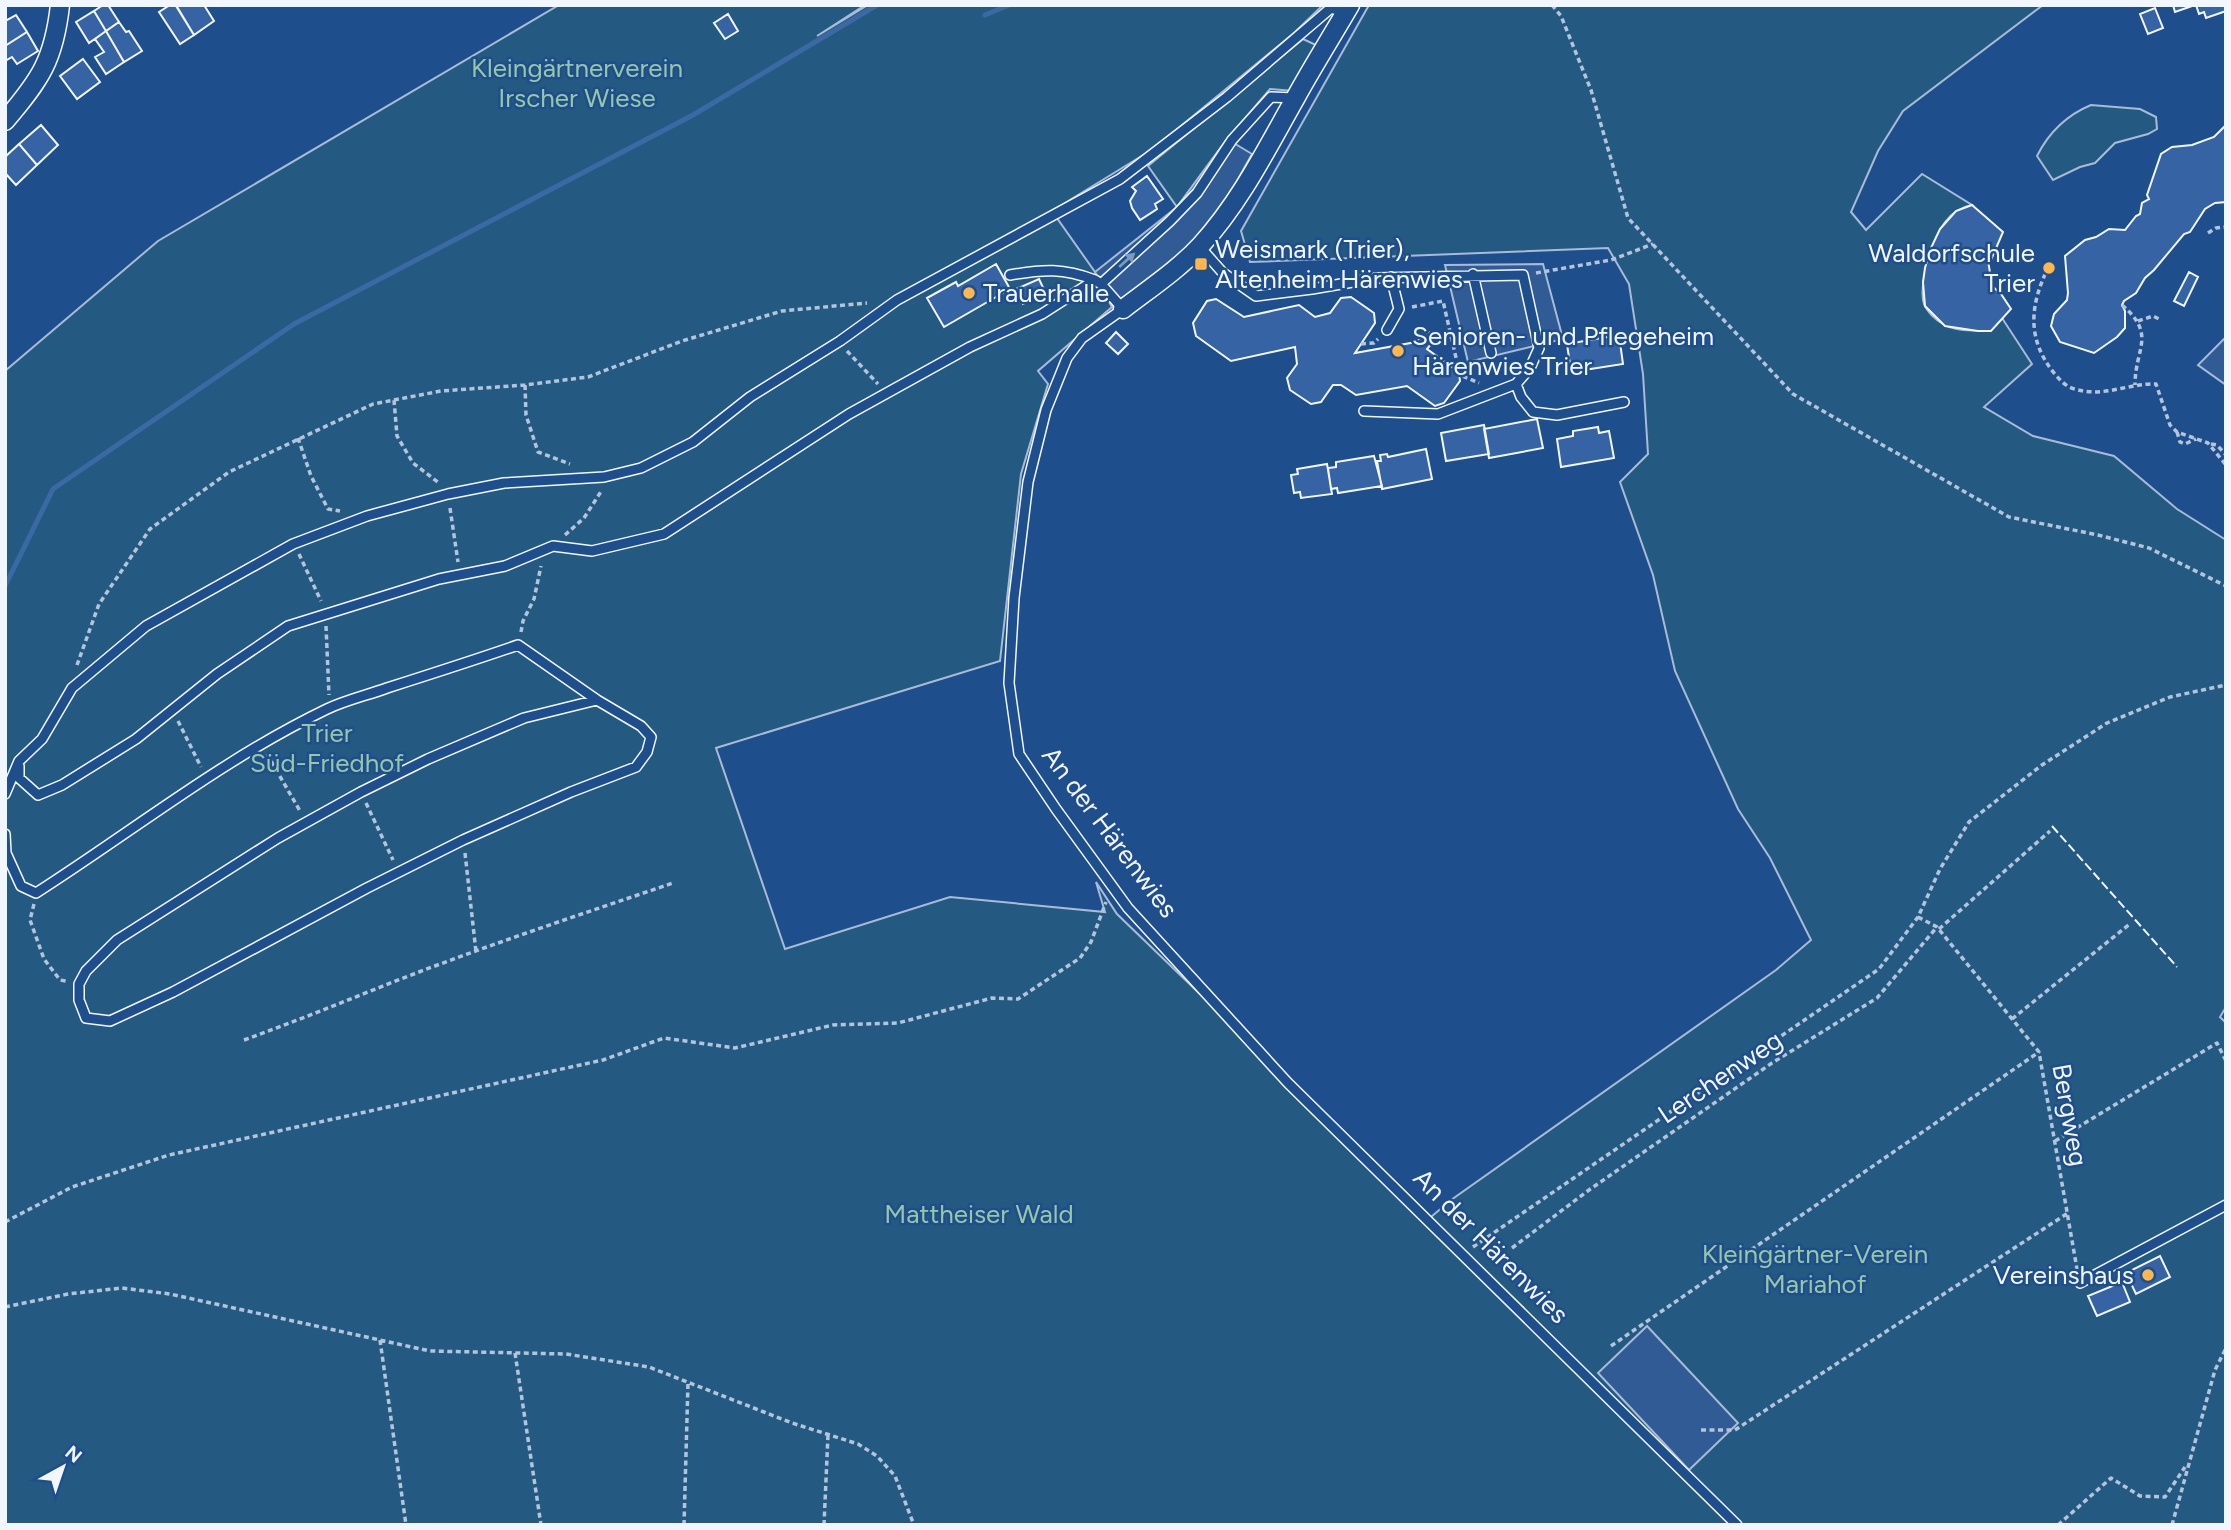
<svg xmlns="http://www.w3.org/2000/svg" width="2231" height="1530" font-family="Figtree,sans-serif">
	<rect width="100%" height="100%" fill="#1f4e8c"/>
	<path fill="#245a82" stroke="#a8bbd7" stroke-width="2" d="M559,5H865L817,36L868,5H1323L1294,33L1153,149L1052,211L1095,272L1112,307L1038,371L1048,384L1021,474L1000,661L716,748L785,949L950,897L1105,912L1096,882L1117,914L1431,1217L1451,1200L1776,970L1811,940L1770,858L1738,809L1675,671L1653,575L1620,482L1648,454L1643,374L1629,284L1608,248L1250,262L1241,231L1369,5H2043L1903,111L1878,151L1851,212L1866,230L1922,174L1972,205C1961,207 1952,213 1945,222C1933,237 1918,286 1924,304C1927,312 1936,320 1943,324C1955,332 1976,330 1990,331L2002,318L2032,364L1984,407L2033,436L2114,456L2177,509L2226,540V1007L2220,1017L2226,1023V1525H5V371L158,241Z
		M1303,39L1318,46L1294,91L1270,89L1227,139L1177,207L1148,166Z
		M2091,105L2140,109L2156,117L2157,129L2148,134L2115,143L2095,163L2080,167L2053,180L2037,156C2049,132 2067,115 2091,105Z"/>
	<path fill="#305b95" stroke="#a8bbd7" stroke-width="2" d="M1227,139L1252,154L1218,215L1182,255L1140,291L1112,307L1095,272L1177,207Z
		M1543,264L1563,339L1468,362L1445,265Z
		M2226,337V385L2198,365Z
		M1647,1326L1738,1423L1689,1470L1598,1373Z"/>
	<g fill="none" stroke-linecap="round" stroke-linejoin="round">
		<path stroke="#3b69a3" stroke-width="5" d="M985,15L1009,5
			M5,586L53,489L294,324L693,115L877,5"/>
	</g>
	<path fill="#3563a3" stroke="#f2f6ff" stroke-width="2" d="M103,5H108L119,22L106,31L94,11Z
		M170,5H176L194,35L180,44L159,12Z
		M204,5L214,21L194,35L176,6Z
		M2173,5H2191L2192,6L2175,12Z
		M2196,5H2225L2226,11L2206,18L2204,12L2199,14Z
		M2155,8L2163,28L2148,34L2140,14Z
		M94,11L106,31L89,43L76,22Z
		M728,14L738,31L725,39L714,23Z
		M16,15L27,32L5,46V21Z
		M119,22L126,32L129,31L142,51L124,62L106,31Z
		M106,31L124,62L106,74L95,57L104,52L95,39Z
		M27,32L38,51L17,64L12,57L5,61V46Z
		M83,59L100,82L77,99L60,76Z
		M41,125L58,145L37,165L19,144Z
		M2226,125V202L2215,203L2205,209L2190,232L2184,234L2154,270L2145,278L2136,293L2124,301L2122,305L2125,311V328L2117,337L2094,353L2060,342L2051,326L2054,314L2067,300L2068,293L2065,256L2085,240L2096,237L2109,229L2125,230L2136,216L2140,214L2142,203L2149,199L2147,195L2161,154L2172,147L2192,145L2214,137Z
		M19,144L37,165L16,185L5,173V157Z
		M1147,176L1163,199L1155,204L1157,209L1140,220L1132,208L1130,201L1136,191L1132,187Z
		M1972,205L2003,232L1991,260H1988L1992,286L2001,294L2011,309L1991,331H1978L1945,326L1925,306L1923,282L1925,268L1930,250L1940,229L1956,211Z
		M996,264L1010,289L944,327L927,298L956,282L958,286Z
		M2189,272L2198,277L2184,306L2174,301Z
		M1039,279L1046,294L1023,304L1016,289Z
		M1351,297L1374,313L1375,323L1355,353L1416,342L1426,330L1436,338L1427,349L1459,372L1460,381L1444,403L1435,406L1407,386L1356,395L1341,385H1333L1321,402L1311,404L1290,390L1287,378L1297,364L1295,347L1231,361L1196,336L1193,323L1207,301L1216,299L1244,317L1299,305L1315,317L1330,313L1341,298Z
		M1116,332L1128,344L1118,354L1106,343Z
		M1619,335L1623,364L1571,372L1567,344Z
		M1537,419L1543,448L1489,458L1484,429Z
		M1484,425L1489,454L1446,461L1441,433Z
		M1598,427L1599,433L1609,431L1614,458L1561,467L1557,439L1573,436V431Z
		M1426,449L1432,479L1382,489L1377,461H1381L1380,455L1387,454L1388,457Z
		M1374,456L1382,486L1338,493L1337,488L1331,489L1328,468L1336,467V462Z
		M1327,464L1332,494L1301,498L1300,492L1294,493L1291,475L1298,474L1297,469Z
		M2160,1256L2170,1277L2136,1294L2126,1273Z
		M2122,1282L2130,1302L2097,1316L2088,1296Z"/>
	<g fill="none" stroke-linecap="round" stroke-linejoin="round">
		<g stroke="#f2f6ff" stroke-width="12">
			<path id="lane" d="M1295,98L1271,97L1232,140L1197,193L1170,221L1101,284L1123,309L1082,338L1067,358L1046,410L1028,482L1014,598L1009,683L1019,754L1056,809L1128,908L1288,1083L1737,1525
				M1200,247L1223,273L1256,296L1312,289L1376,278L1523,275L1539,348L1530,368L1516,384L1438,414L1364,411
				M1473,274L1491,353
				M1010,275C1044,269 1063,268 1095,280
				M1387,330L1399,309L1391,277
				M1516,384L1521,397L1533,412L1557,415L1624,402
				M19,766V778L38,795L62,785L136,739L217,674L288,626L439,579L505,566L553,546L592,551L664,534L849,414L970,347L1042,314L1095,280L1101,284
				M5,794L19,761L42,739L72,688L146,626L293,544L367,516L448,494L504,483L604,477L641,468L693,442L750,397L840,341L897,300L1120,179L1227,97L1331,8L1346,13
				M5,834L6,853L21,886L36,893C133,831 223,759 327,709C346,700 368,695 387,688C431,674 475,660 518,645L597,700L641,726L651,737L647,752L636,767L571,792L463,840L367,888L173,992L110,1021L86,1018L79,1000V984L86,971L117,940L278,838L361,792L428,759L524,718L597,700
				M2080,1283L2226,1205"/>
		</g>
		<g stroke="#f2f6ff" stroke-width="21">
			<path id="street" d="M5,121C40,80 54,60 60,5
				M1123,309C1149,289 1179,269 1201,245C1241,201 1267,148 1296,97C1313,66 1332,36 1350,5"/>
		</g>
		<path stroke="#b3c4dc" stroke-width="3.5" stroke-dasharray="5 3.5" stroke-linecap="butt" d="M1552,5L1561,16L1591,90L1628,218L1793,394L2009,517L2098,535L2149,548L2226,586
			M2208,233L2216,228L2226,227
			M2049,266C2030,304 2026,338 2054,373C2060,380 2066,387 2075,389C2103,398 2129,383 2156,384L2170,425L2177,432L2208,443L2226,465
			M1536,273L1611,260L1653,244
			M2122,305C2157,335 2135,348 2135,385
			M1412,307L1443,301L1460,375L1479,383
			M2138,321L2153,316L2159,319
			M1361,344L1374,343L1378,339
			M847,351L878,384
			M525,385L526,415L538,452L570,464
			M394,400L397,436L413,463L439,483
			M2177,432L2180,442L2185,444L2196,439
			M298,438L311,476L328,509L340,511
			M2211,444L2217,445L2226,455
			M450,508L458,562
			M565,535L584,518L602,490
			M299,554L321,601
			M326,626L329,695
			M521,632L523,621L534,599L541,566
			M77,665L99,604L150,529L229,472L373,404L441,391L525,385L588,377L682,341L782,311L867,303
			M178,721L201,767
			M267,754L300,811
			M366,803L393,860
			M465,853L476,952
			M34,904L30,920L44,959L60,980L66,981
			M1918,917L1937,927L2039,1052L2077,1269
			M1939,929L2050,831
			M2012,1019L2131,923
			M244,1040C294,1022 343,1002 393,982C485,946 579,915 673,883
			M2055,1141L2217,1043L2226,1061
			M5,1222L72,1187L169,1155L603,1060L664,1038L735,1048L833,1025L898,1023L992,998L1018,999L1080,958L1091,942L1106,902
			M1473,1247L1879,969L1918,917L1940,869L1969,822L2042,765L2107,723L2170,697L2226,685
			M1512,1248L1589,1190L1772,1063L1877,998L1937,927
			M5,1307L68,1294L122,1288L170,1294L430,1351L566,1354L649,1367L792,1423L858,1444L877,1456L895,1476L914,1525
			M380,1340L406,1525
			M1611,1346L2039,1052
			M515,1353L541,1525
			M1701,1430H1735L2068,1213
			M684,1525L688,1383
			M824,1525L828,1435
			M2058,1525L2111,1478L2140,1496L2165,1497L2185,1467
			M2172,1525L2215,1370L2226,1348"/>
		<use href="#lane" stroke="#1f4e8c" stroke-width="9"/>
		<use href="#street" stroke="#1f4e8c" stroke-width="18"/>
		<path stroke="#f2f6ff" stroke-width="2" stroke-dasharray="9 3.5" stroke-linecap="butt" d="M2052,826L2177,967"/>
	</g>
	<defs><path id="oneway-solid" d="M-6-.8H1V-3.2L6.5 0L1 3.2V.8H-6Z" transform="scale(1.75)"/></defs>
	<use fill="#7e9ac0" href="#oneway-solid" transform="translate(1127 260) rotate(-42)"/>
	<g fill="#ffb74d" stroke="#1f4e8c" stroke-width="2.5">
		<rect x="1194" y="257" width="14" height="14" rx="3.5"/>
		<circle cx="2049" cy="268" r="7"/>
		<circle cx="969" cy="293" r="7"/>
		<circle cx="1398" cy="351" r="7"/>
		<circle cx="2148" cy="1275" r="7"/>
	</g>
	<g text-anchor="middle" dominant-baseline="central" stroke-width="5" stroke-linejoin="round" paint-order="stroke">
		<g font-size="26" fill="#97c8a6" stroke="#1f4e8c">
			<text x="577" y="68">Kleingärtnerverein<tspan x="577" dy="30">Irscher Wiese</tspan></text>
			<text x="327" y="733">Trier<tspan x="327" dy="30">Süd-Friedhof</tspan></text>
			<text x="979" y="1214">Mattheiser Wald</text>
			<text x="1815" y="1254">Kleingärtner-Verein<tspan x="1815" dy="30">Mariahof</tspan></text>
		</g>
		<g font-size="26" fill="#f2f6ff" stroke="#1f4e8c" text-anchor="start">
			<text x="1215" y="249">Weismark (Trier),<tspan x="1215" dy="30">Altenheim Härenwies</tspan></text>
			<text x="2035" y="253" text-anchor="end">Waldorfschule<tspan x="2035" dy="30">Trier</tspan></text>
			<text x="983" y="293">Trauerhalle</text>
			<text x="1412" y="336">Senioren- und Pflegeheim<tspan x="1412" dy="30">Härenwies Trier</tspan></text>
			<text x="2134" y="1275" text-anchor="end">Vereinshaus</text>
		</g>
		<g font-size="26" fill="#f2f6ff" stroke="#1f4e8c">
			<text transform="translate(1110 832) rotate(53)">An der Härenwies</text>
			<text transform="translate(1720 1077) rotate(-34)">Lerchenweg</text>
			<text transform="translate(2070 1115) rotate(80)">Bergweg</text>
			<text transform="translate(1491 1246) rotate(45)">An der Härenwies</text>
		</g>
	</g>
	<rect width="2231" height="1530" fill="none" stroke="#f2f6ff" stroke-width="14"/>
	<g transform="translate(63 1467) rotate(40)" stroke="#1f4e8c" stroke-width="5" paint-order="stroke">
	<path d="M0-5L12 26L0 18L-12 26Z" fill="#f2f6ff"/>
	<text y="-10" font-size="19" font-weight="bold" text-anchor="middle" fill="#f2f6ff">N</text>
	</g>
</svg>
